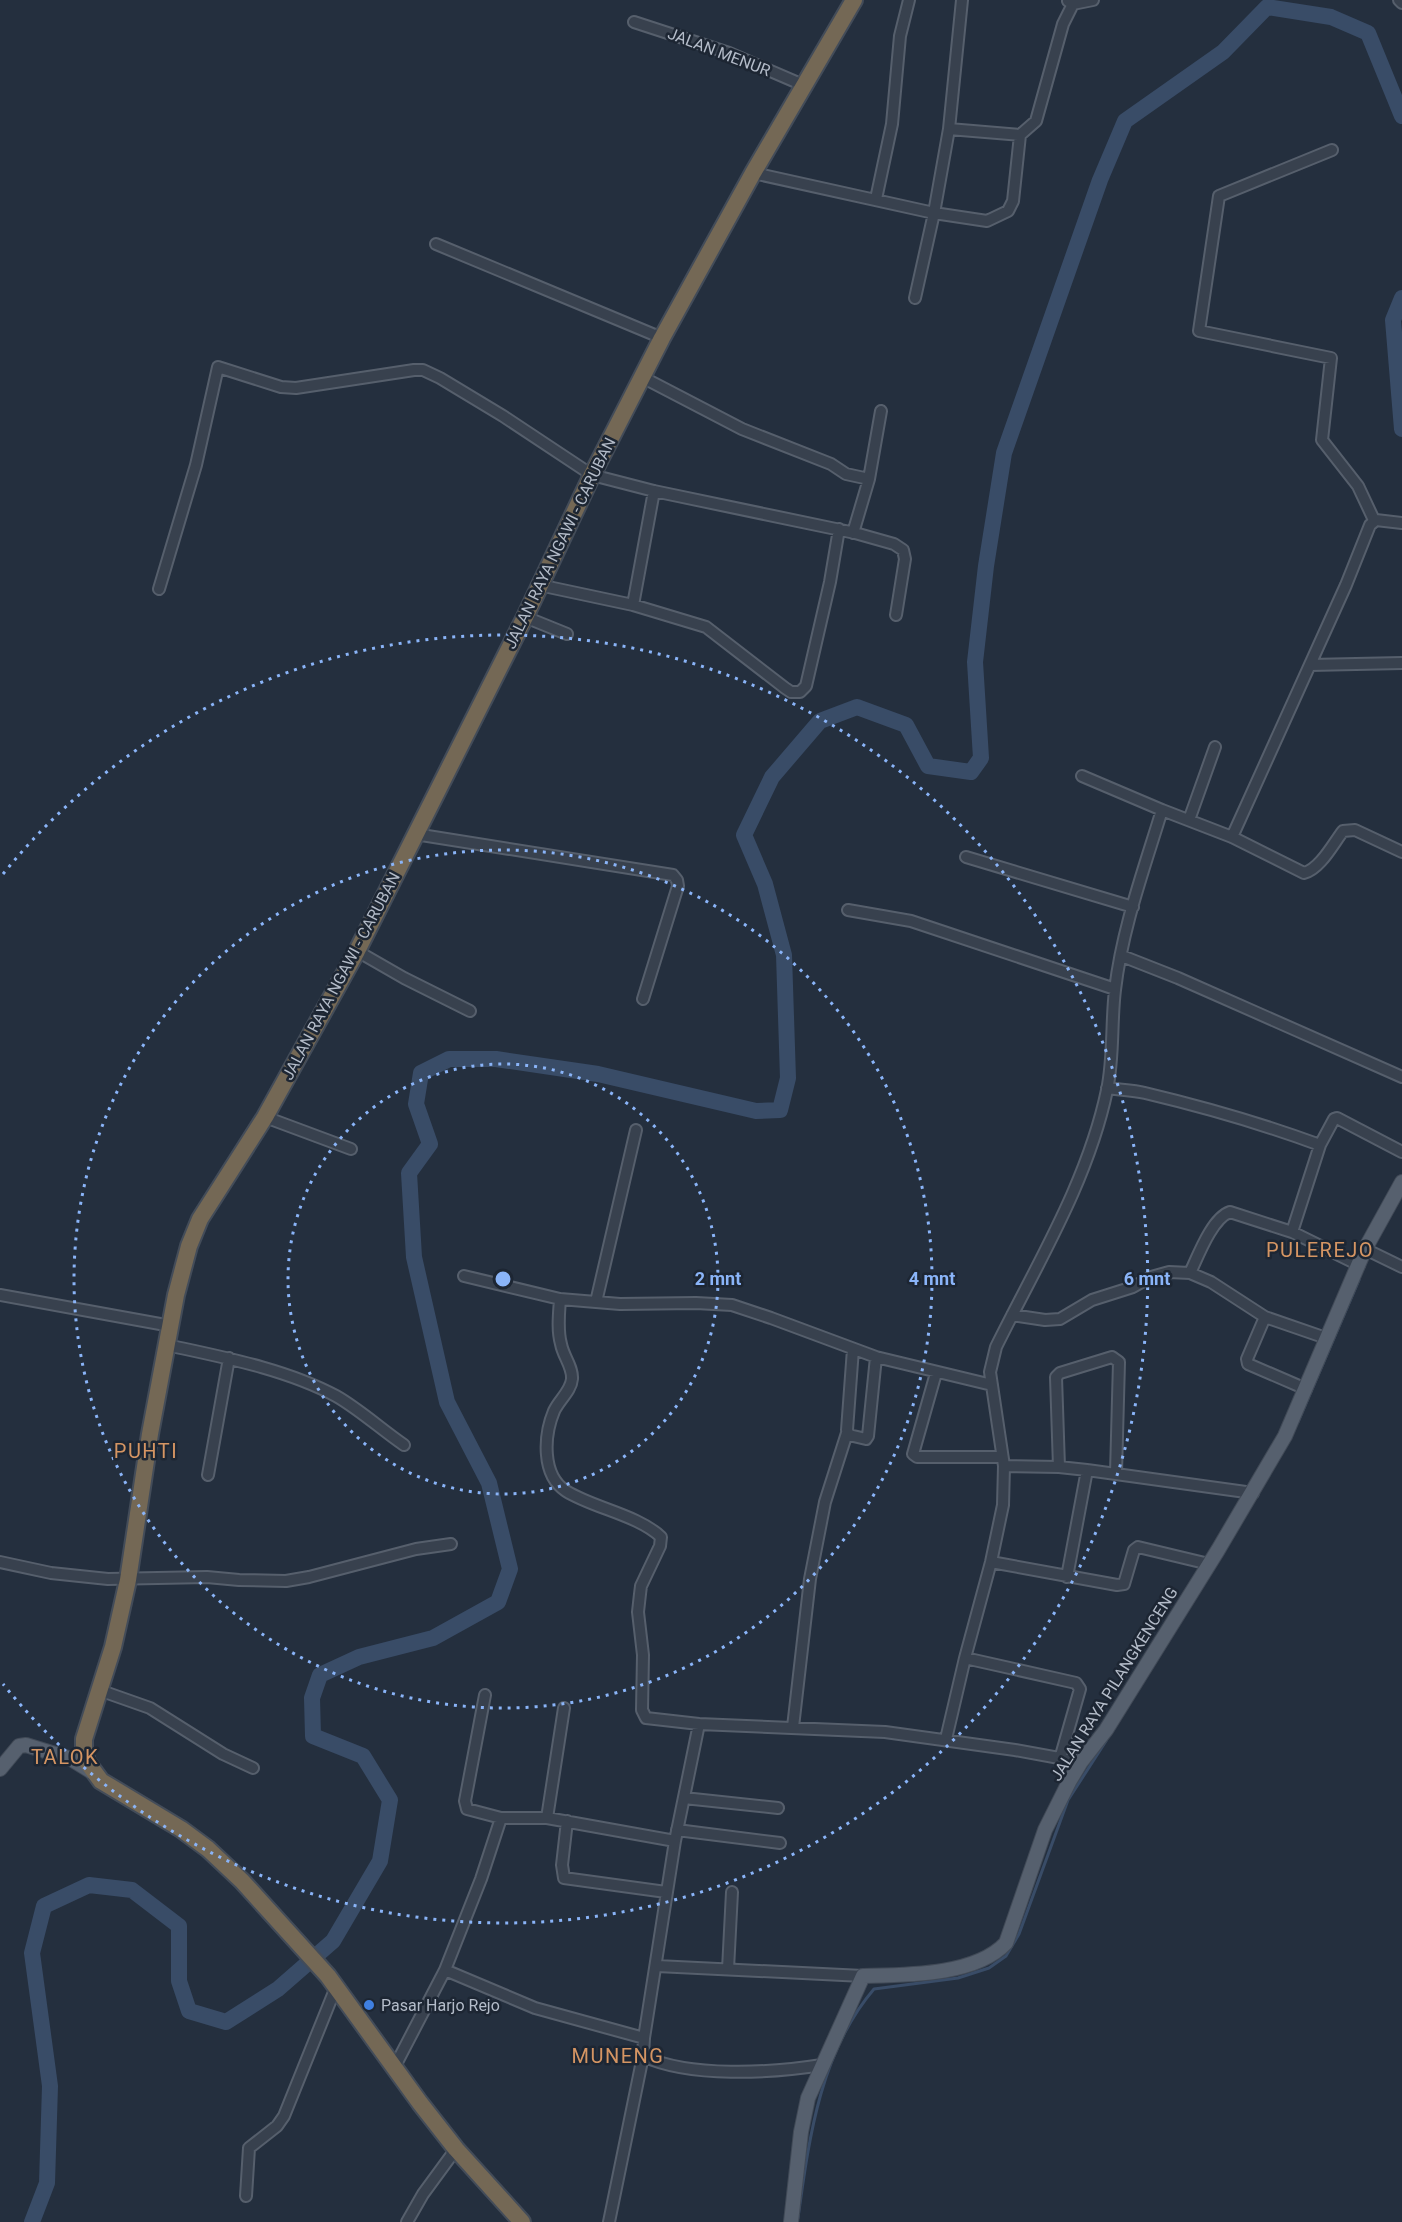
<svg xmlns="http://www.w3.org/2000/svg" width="1402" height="2222" font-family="Roboto,sans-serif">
	<rect width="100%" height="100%" fill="#242f3e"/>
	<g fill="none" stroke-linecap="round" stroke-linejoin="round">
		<path stroke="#394c67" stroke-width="3" d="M1298,1422L1359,1280
			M798,2218C809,2139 820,2052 874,1989L958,1978L989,1968L1006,1956L1019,1934L1068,1800L1106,1741"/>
		<path stroke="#394c67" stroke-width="16" d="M1402,298L1393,320L1402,429
			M32,2222L47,2183L50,2086L32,1953L44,1906L89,1885L132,1890L179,1926V1981L189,2011L226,2022L278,1989L333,1941L380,1861L390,1800L363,1756L313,1736L312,1698L320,1675L359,1657L433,1638L498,1602L510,1569L489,1483L447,1402L414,1257L409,1173L430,1144L416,1104L421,1073L449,1059H496L598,1074L756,1111L780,1110L788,1078L784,955L765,884L744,835L772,777L820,721L857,707L906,725L928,766L971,772L981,758L975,662L986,566L1004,453L1100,180L1125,121L1223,52L1267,7L1331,17L1368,33L1402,116"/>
		<g stroke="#565f6c" stroke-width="14">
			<path id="minor" d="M1399,0L1402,3
				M1068,1L1073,4L1093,0
				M634,22L729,53L803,85
				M949,129L1020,135
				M1332,150L1219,196L1199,331L1331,358L1322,440L1358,486L1374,520
				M753,173L934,213L987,221L1008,211L1013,201L1020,135L1036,121L1063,24L1073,4
				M876,199L892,124L900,36L909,0
				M436,244L662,338
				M915,298L934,213L949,129L962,0
				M642,377L742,429L831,464L846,474L869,479
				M853,533L869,479L881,411
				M539,585L633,605L706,627L785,688L791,692H800L806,686L830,582L839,529
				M159,589L196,465L218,367L281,387L296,388L414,370H423L440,378L503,416L592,475L654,491L855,533L894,544L903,550L905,559L896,615
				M633,605L654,491
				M525,617L567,634
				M1310,665L1402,663
				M1082,776L1162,810
				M1189,820L1215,747
				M415,834L673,875L677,880L678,886L643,999
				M1232,837L1346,585L1370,525L1376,520L1402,523
				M966,857L1133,907
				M848,910L911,921L1115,989
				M357,951L404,978L470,1011
				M1122,956L1178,978L1402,1077
				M1107,1088C1120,1090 1132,1090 1145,1093C1204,1107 1263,1124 1320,1145
				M265,1117L351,1149
				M1292,1232L1320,1145L1334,1119L1337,1118L1402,1152
				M1365,1249L1402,1267
				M1190,1273C1198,1256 1212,1218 1230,1212L1292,1232L1359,1265
				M464,1276L560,1299L620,1304L696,1303L732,1305L771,1318L876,1357L992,1385
				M0,1295L171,1326
				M560,1299C559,1314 557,1330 561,1344C563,1356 573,1367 572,1379C571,1391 559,1400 554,1411C544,1435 541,1475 566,1491C593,1508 638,1515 661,1537L660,1546L641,1586L640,1594L638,1612L643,1655L642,1710L646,1718L699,1724L885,1732L1015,1750L1081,1762
				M596,1302L636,1130
				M1012,1315L1045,1320L1060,1319L1092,1300L1133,1287L1151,1277L1169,1272L1190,1273L1211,1282L1265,1317L1326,1338
				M1265,1317L1247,1359L1248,1364L1306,1389
				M167,1345C222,1357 286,1369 336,1396C359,1409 382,1430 404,1445
				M853,1349L847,1430L849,1435L866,1439L868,1436L876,1357
				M936,1373L913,1454L917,1457H1001
				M1004,1466L1059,1467L1087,1470L1253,1493
				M1059,1467L1056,1377L1060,1373L1112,1357L1119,1362L1116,1473
				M208,1475L229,1358
				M0,1562L51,1573L108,1579L207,1577L239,1580L286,1581L309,1577L416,1549L451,1544
				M991,1562L1117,1585L1124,1584L1134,1550L1138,1547L1209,1564
				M1067,1577L1087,1470
				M965,1658L1076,1683L1080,1689L1060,1759
				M99,1690L150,1708L223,1754L253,1768
				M485,1695L465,1801L467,1809L501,1818H547L675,1841
				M793,1727L810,1579L825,1502L847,1433
				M946,1739L965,1658L991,1562L1003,1505L1004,1466L990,1372L996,1347C1037,1264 1088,1181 1107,1090C1114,1057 1111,1023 1115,990C1122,929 1144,869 1162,810L1232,837L1304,873C1320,869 1333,844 1343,831L1355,830L1402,852
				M684,1798L778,1808
				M547,1818L564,1708
				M567,1821L562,1865L564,1878L666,1892
				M677,1830L780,1843
				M657,1966L863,1976
				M728,1969L732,1892
				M445,1970L535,2008L644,2038
				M643,2056C690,2078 771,2073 822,2065
				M394,2068L445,1970L481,1879L501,1818
				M246,2196L249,2148L277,2126L284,2116L336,1987
				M407,2222L423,2194L456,2149
				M609,2222L643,2056L644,2038L675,1841L699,1724"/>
		</g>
		<g stroke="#414a57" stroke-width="16">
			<path id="major" d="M0,1769L19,1746L26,1745L71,1759L92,1772
				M791,2222L801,2132L808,2098L863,1976C905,1975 975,1976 1006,1943L1045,1830L1069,1782L1081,1762L1106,1730L1218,1550L1285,1436L1365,1249L1402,1182"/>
		</g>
		<g stroke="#434c59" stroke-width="20">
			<path id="highway" d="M522,2222L456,2149L420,2103L328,1976L242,1881L208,1849L181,1829L101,1781L87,1762L84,1751V1739L113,1647L128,1580L150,1434L176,1295L189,1246L200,1219L265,1117L357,951L525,617L592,475L662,338L753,173L854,0"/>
		</g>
		<use href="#minor" stroke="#38414e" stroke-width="10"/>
		<use href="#major" stroke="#56606e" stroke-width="14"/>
		<use href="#highway" stroke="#746855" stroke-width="16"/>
	</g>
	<g fill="none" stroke="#8ab4f8" stroke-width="3" stroke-dasharray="3 6">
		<circle cx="503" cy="1279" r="215"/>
		<circle cx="503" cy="1279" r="429"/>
		<path d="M3 874A644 644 0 1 1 3 1684"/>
	</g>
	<circle fill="#3f7fe0" stroke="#1d2633" stroke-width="2" cx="369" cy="2005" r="6"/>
	<g text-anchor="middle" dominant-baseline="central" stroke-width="5" stroke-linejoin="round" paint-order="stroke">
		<g font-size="16" fill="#b4bcc9" stroke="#1d2633">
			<text transform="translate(719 52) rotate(21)">JALAN MENUR</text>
			<text transform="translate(560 543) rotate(-64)">JALAN RAYA NGAWI - CARUBAN</text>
			<text transform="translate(341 976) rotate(-62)">JALAN RAYA NGAWI - CARUBAN</text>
			<text transform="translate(1114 1684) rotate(-58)">JALAN RAYA PILANGKENCENG</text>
		</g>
		<g font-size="16" fill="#b4bcc9" stroke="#1d2633" text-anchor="start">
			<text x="381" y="2005">Pasar Harjo Rejo</text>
		</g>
		<g font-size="20" letter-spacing="1.5" fill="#d59563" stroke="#1d2633">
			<text x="1320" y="1250">PULEREJO</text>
			<text x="146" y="1451">PUHTI</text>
			<text x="65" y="1757">TALOK</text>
			<text x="618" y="2056">MUNENG</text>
		</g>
	</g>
	<circle cx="503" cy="1279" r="9" fill="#8ab4f8" stroke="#1d2633" stroke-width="3"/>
	<g font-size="18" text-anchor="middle" font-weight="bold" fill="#8ab4f8" stroke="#1d2633" stroke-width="5" stroke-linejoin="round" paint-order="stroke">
		<text x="718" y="1285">2 mnt</text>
		<text x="932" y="1285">4 mnt</text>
		<text x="1147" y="1285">6 mnt</text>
	</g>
</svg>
